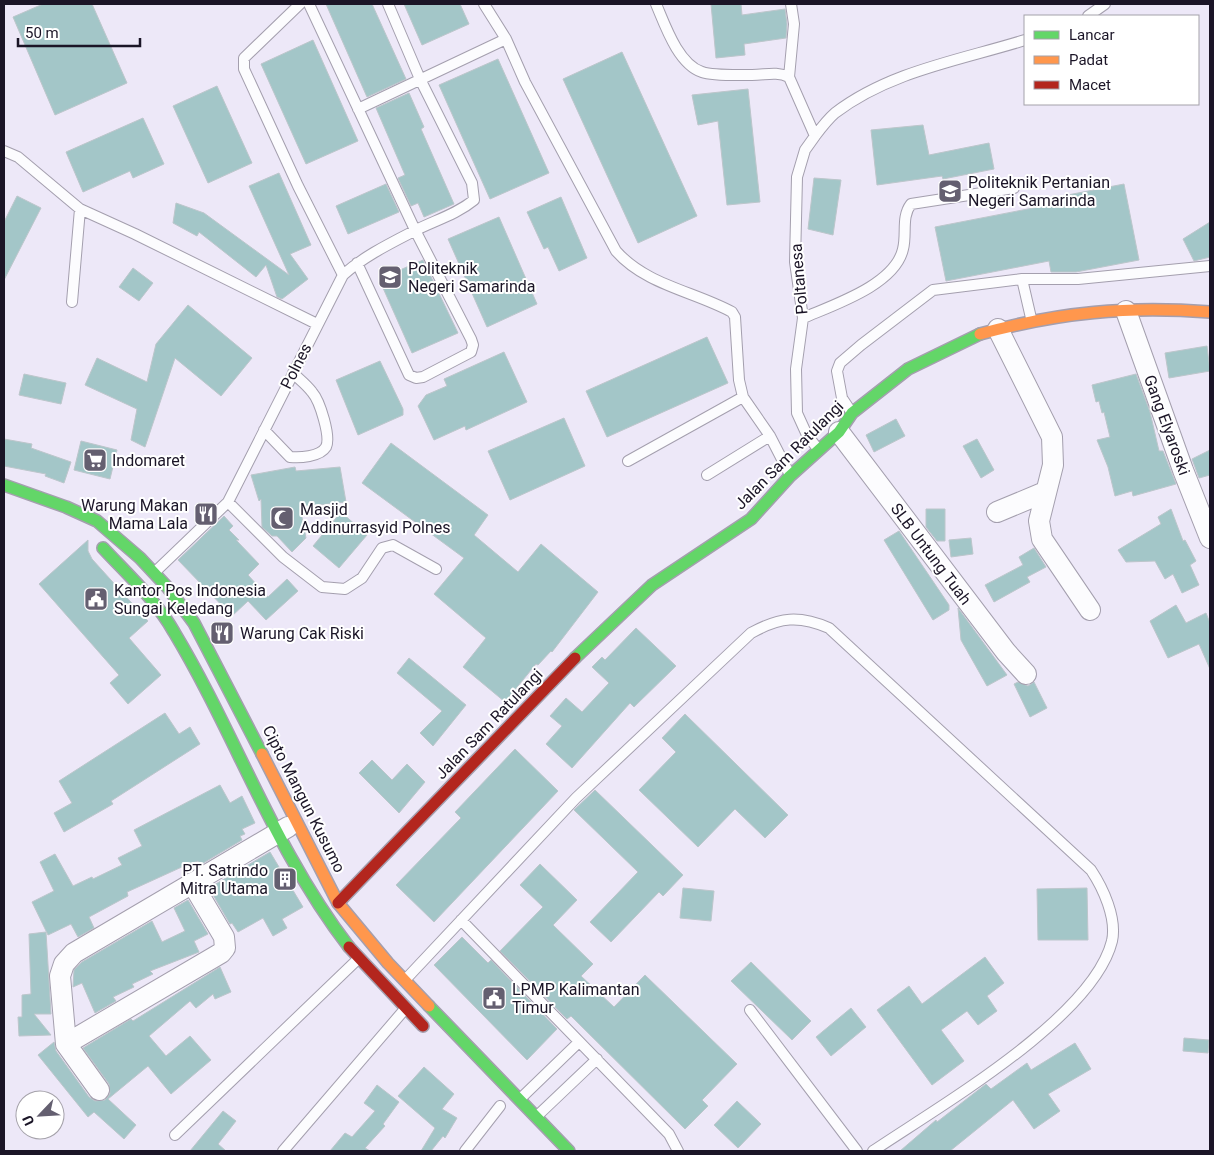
<svg xmlns="http://www.w3.org/2000/svg" width="1214" height="1155" font-family="Roboto,sans-serif">
	<rect width="100%" height="100%" fill="#ede8f8"/>
	<path fill="#a3c6c8" stroke="#bcc6cb" d="M43,4H92L127,83L55,115L13,17Z
		M326,4H372L406,79L367,97Z
		M404,4H460L469,24L422,45Z
		M711,4H741L742,15L785,9L787,24L786,38L744,44L745,55L716,58Z
		M313,40L358,141L306,164L261,64Z
		M622,52L697,216L638,243L563,79Z
		M498,59L549,173L490,199L439,85Z
		M217,86L252,163L208,183L173,106Z
		M748,89L760,202L727,205L718,121L698,125L692,95Z
		M409,93L424,127L421,129L454,204L424,217L418,203L411,206L398,178L405,175L376,108Z
		M143,118L164,164L133,178L130,171L83,192L66,152Z
		M923,125L929,155L989,143L994,169L943,179L942,176L877,185L871,130Z
		M279,173L311,245L290,254L308,279L282,299L277,297L266,265L256,277L199,232L197,236L173,223L176,203L204,213L289,275L249,186Z
		M814,178L841,180L833,235L808,229Z
		M386,184L399,212L348,234L336,206Z
		M1124,184L1139,260L1076,272H1051L1049,261L946,281L935,227L1038,207L1037,201Z
		M17,196L41,208L4,280V222Z
		M561,197L587,258L559,271L548,247L544,249L527,212Z
		M499,217L537,304L487,327L448,239Z
		M1210,222V257L1194,261L1183,239Z
		M423,260L458,333L412,353L379,279Z
		M133,268L153,283L139,301L119,287Z
		M188,305L252,358L221,396L175,358L145,447L131,440L137,409L85,385L97,358L147,382L156,344Z
		M707,337L728,383L607,437L586,391Z
		M1207,346L1210,371L1169,378L1165,353Z
		M504,352L527,402L466,430L465,426L434,440L418,406L426,395L447,386L444,379Z
		M380,361L403,409V415L358,435L336,380Z
		M24,374L66,383L61,404L19,395Z
		M1136,374L1150,412L1159,451H1163L1176,484L1133,496L1132,491L1115,496L1108,467L1097,440L1110,437L1104,412L1102,413L1099,401L1096,402L1092,385Z
		M564,418L585,466L510,500L488,451Z
		M896,419L905,436L874,452L866,435Z
		M4,439L32,444L31,448L71,462L64,483L45,476L46,474L4,466Z
		M977,439L994,470L981,478L963,446Z
		M81,441L117,450L110,479L74,470Z
		M391,443L488,515L474,535L518,572L541,544L598,592L552,652L551,651L538,665L536,664L505,702L463,667L486,638L434,594L464,558L362,483Z
		M1210,450V475L1199,478L1192,459Z
		M295,467L296,471L340,467L346,502L300,507L306,538L292,552L277,536H272L262,527L261,499L259,501L251,475Z
		M926,509H945V541H937L926,527Z
		M1171,509L1183,541L1185,540L1196,561L1190,565L1199,585L1182,593L1173,574L1165,579L1155,561L1126,562L1118,550L1161,524L1158,517Z
		M341,512L367,535L339,568L313,546Z
		M224,516L233,526L229,530L239,540H236L259,564L248,575L268,597L287,579L298,591L266,620L248,601L232,616L178,560Z
		M899,531L949,605V610L933,620L884,540Z
		M971,538L973,554L951,557L949,540Z
		M88,540V551L92,559L148,621L129,638L161,675L128,704L110,683L119,675L39,584Z
		M1034,548L1046,567L1027,577L1030,582L994,602L985,585L1023,565L1019,557Z
		M1176,605L1186,623L1206,613L1210,623V669L1199,644L1168,658L1150,621Z
		M958,608L1007,675L987,686L961,640Z
		M636,628L676,666L634,707L630,703L572,768L546,744L562,726L550,716L566,698L582,712L609,683L592,667L602,657L605,660Z
		M409,658L466,705L433,746L420,733L442,711L397,673Z
		M1018,682L1028,686L1034,682L1047,708L1030,717L1014,684Z
		M165,713L179,734L190,727L200,744L111,801L113,804L64,832L54,813L72,803L59,781Z
		M685,714L788,815L765,838L735,809L698,847L639,790L676,752L662,738Z
		M515,749L558,791L434,922L396,885L461,818L455,812Z
		M372,760L392,780L407,764L425,782L399,813L359,773Z
		M220,785L230,803L242,796L255,823L242,829L245,834L240,836L242,840L200,865L198,861L184,866L127,892L128,896L89,917L94,928L78,937L71,924L48,935L32,902L54,891L40,862L55,854L73,886L92,877L93,879L122,865L118,858L142,846L134,830Z
		M595,790L683,875L663,896L659,892L611,942L590,922L638,872L574,810Z
		M270,852L303,907L282,919L287,928L273,936L263,918L238,932L232,923L230,924L209,888Z
		M540,864L577,900L553,925L593,964L581,976L614,1007L645,975L737,1064L702,1100L708,1106L685,1129L571,1016L567,1019L500,951L543,907L520,885Z
		M683,888L714,891L711,921L680,918Z
		M1087,888L1088,940H1038L1037,889Z
		M188,900L208,934L194,941L199,952L150,971L153,974L132,984L134,987L113,997L116,1001L95,1013L82,983L73,987L74,970L82,962L152,921L162,942L185,931L174,908Z
		M46,932L51,1014H34L51,1035L19,1036L18,1017H22V995L31,994L29,934Z
		M462,937L488,963L491,960L557,1029L527,1060L434,965Z
		M985,957L1004,983L987,996L997,1011L978,1025L967,1011L941,1030L964,1061L932,1085L877,1010L909,986L922,1004Z
		M751,962L811,1021L792,1040L731,981Z
		M220,967L231,992L215,999L213,994L196,1008L190,1001L149,1036L166,1056L190,1036L211,1060L171,1094L148,1066L108,1099L136,1125L124,1139L94,1112L88,1117L38,1055L54,1042L56,1051L89,1097L95,1101L105,1100L110,1094L109,1084L83,1048L131,1019L133,1021Z
		M851,1008L866,1027L831,1056L816,1037Z
		M1184,1038L1209,1040L1208,1053L1183,1051Z
		M1075,1043L1091,1069L1048,1094L1060,1111L1034,1129L1013,1100L950,1151H900L936,1120L937,1122L986,1084L991,1089L1027,1063L1031,1070Z
		M424,1067L454,1094L442,1109L457,1118L445,1138L443,1136L431,1151H421L435,1128L398,1096Z
		M377,1085L399,1102L383,1124L385,1126L365,1148L370,1151H330L345,1133L352,1137L375,1111L364,1103Z
		M737,1101L761,1124L738,1148L714,1125Z
		M223,1111L236,1121L218,1144L226,1151H190Z"/>
	<g fill="none" stroke-linecap="round" stroke-linejoin="round">
		<g stroke="#a49fae" stroke-width="12">
			<path id="lane" d="M300,4L244,58V69L298,186L343,275
				M309,4L415,230L471,339L473,345L471,352L423,377L416,378L409,375L357,263
				M484,4L506,39
				M656,4C665,25 678,64 702,72C713,76 740,75 752,75C766,75 776,71 789,77L815,136C821,128 828,119 835,113C890,71 961,60 1025,40
				M1088,16L1105,4
				M789,77L794,24L791,4
				M358,109L506,39L525,82L616,251C646,285 693,291 732,312L735,317L739,380L743,397L628,461
				M815,136L805,150L797,177L795,262L803,318L796,369L797,413L807,435L818,449
				M4,151L18,157L80,209L135,234L317,324
				M72,302L80,209
				M803,318C833,305 895,285 903,249C907,234 901,217 911,204L1014,188
				M1031,318L1022,279H1078L1210,266
				M852,413L842,398L837,371L840,363L861,345L933,290L1022,279
				M264,430L290,457C299,458 320,457 326,447C331,437 320,401 312,392C307,385 299,379 293,373
				M770,436L790,475
				M707,475L770,436L743,397
				M228,502L283,557L322,587L345,589L362,578L382,548L393,545L436,569
				M155,572L228,502L343,275C364,256 391,243 416,230C436,220 457,214 474,200L472,183L420,79L388,4
				M461,920L669,1134L678,1151
				M405,980L576,798L751,633C780,617 799,615 829,628L1091,870C1103,888 1117,918 1112,941C1093,1018 938,1107 873,1151
				M750,1010L857,1151
				M520,1099L579,1042
				M537,1116L597,1059
				M175,1135L358,959
				M283,1151L405,1009
				M465,1151L500,1106"/>
		</g>
		<g stroke="#a49fae" stroke-width="22">
			<path id="street" d="M1126,311L1183,470L1210,538
				M998,329L1052,437L1053,465L1039,521L1042,539L1090,610
				M839,432L1006,652L1026,674
				M997,512L1045,492
				M66,1044L221,953L225,948L224,937L192,883
				M99,1090L66,1044L60,976L64,964L74,953L288,827"/>
		</g>
		<g stroke="#a49fae" stroke-width="14">
			<path id="fast" d="M4,485L66,507L97,521L140,558L168,588L194,623L262,754
				M103,548C128,575 156,600 174,632C236,735 275,852 349,947
				M575,658L652,585L751,519L790,476L839,432L852,413L908,369L980,334
				M429,1006L569,1151"/>
		</g>
		<g stroke="#a49fae" stroke-width="14">
			<path id="slow" d="M980,334C1060,312 1127,306 1210,312
				M262,754L338,903L388,963L429,1006"/>
		</g>
		<g stroke="#a49fae" stroke-width="14">
			<path id="jam" d="M338,903L575,658
				M349,947L423,1026"/>
		</g>
		<use href="#lane" stroke="#fcfcfe" stroke-width="10"/>
		<use href="#street" stroke="#fcfcfe" stroke-width="20"/>
		<use href="#fast" stroke="#63d668" stroke-width="11"/>
		<use href="#slow" stroke="#ff974d" stroke-width="11"/>
		<use href="#jam" stroke="#b3261e" stroke-width="11"/>
	</g>
	<defs>
		<g id="university-square" transform="scale(1.25)"><rect x="-9" y="-9" width="18" height="18" rx="4" fill="#645f70" stroke="#fff"/><path d="M0-5L7-2L0 1L-7-2ZM-4 1L0 2.5L4 1V4Q0 6-4 4Z" fill="#fff"/></g>
		<g id="supermarket-square" transform="scale(1.25)"><rect x="-9" y="-9" width="18" height="18" rx="4" fill="#645f70" stroke="#fff"/><path d="M-6-5.5h2.5l.6 2H6L4.5 2H-2.5L-4.4-4H-6ZM-1.5 3.2a1.3 1.3 0 1 0 .1 0ZM3 3.2a1.3 1.3 0 1 0 .1 0Z" fill="#fff"/></g>
		<g id="restaurant-square" transform="scale(1.25)"><rect x="-9" y="-9" width="18" height="18" rx="4" fill="#645f70" stroke="#fff"/><path d="M-5-6h1v4h1v-4h1v4h1v-4h1v5L-1.5 .5V6h-2V.5L-5-1ZM5-6V6H3V1.5H1.5Q1.5-4 5-6Z" fill="#fff"/></g>
		<g id="mosque-square" transform="scale(1.25)"><rect x="-9" y="-9" width="18" height="18" rx="4" fill="#645f70" stroke="#fff"/><path d="M3.5-4.9A6 6 0 1 0 3.5 4.9A5 5 0 1 1 3.5-4.9Z" fill="#fff"/></g>
		<g id="civic-square" transform="scale(1.25)"><rect x="-9" y="-9" width="18" height="18" rx="4" fill="#645f70" stroke="#fff"/><path d="M-.6-6.5H3V-4.5H.6V-3L4-1V1h2V6H-6V1h2V-1L-.6-3ZM-1.2 2.5V6h2.4V2.5Z" fill="#fff"/></g>
		<g id="building-square" transform="scale(1.25)"><rect x="-9" y="-9" width="18" height="18" rx="4" fill="#645f70" stroke="#fff"/><path d="M-4-6H4V6H1V3H-1V6H-4ZM-2.5-4.3h1.7v1.8h-1.7ZM.8-4.3h1.7v1.8H.8ZM-2.5-1h1.7V.8h-1.7ZM.8-1h1.7V.8H.8Z" fill="#fff"/></g>
	</defs>
	<g fill-rule="evenodd">
		<use href="#university-square" x="950" y="191"/>
		<use href="#university-square" x="390" y="277"/>
		<use href="#supermarket-square" x="95" y="460"/>
		<use href="#restaurant-square" x="206" y="514"/>
		<use href="#mosque-square" x="282" y="518"/>
		<use href="#civic-square" x="96" y="599"/>
		<use href="#restaurant-square" x="222" y="633"/>
		<use href="#building-square" x="285" y="879"/>
		<use href="#civic-square" x="494" y="998"/>
	</g>
	<g text-anchor="middle" dominant-baseline="central" stroke-width="4" stroke-linejoin="round" paint-order="stroke">
		<g font-size="16" fill="#1b1527" stroke="#fff" text-anchor="start">
			<text x="968" y="182">Politeknik Pertanian<tspan x="968" dy="18">Negeri Samarinda</tspan></text>
			<text x="408" y="268">Politeknik<tspan x="408" dy="18">Negeri Samarinda</tspan></text>
			<text x="112" y="460">Indomaret</text>
			<text x="188" y="505" text-anchor="end">Warung Makan<tspan x="188" dy="18">Mama Lala</tspan></text>
			<text x="300" y="509">Masjid<tspan x="300" dy="18">Addinurrasyid Polnes</tspan></text>
			<text x="114" y="590">Kantor Pos Indonesia<tspan x="114" dy="18">Sungai Keledang</tspan></text>
			<text x="240" y="633">Warung Cak Riski</text>
			<text x="268" y="870" text-anchor="end">PT. Satrindo<tspan x="268" dy="18">Mitra Utama</tspan></text>
			<text x="512" y="989">LPMP Kalimantan<tspan x="512" dy="18">Timur</tspan></text>
		</g>
		<g font-size="16" fill="#1b1527" stroke="#fff">
			<text transform="translate(799 279) rotate(-95)">Poltanesa</text>
			<text transform="translate(296 366) rotate(-63)">Polnes</text>
			<text transform="translate(1167 425) rotate(70)">Gang Elyaroski</text>
			<text transform="translate(789 455) rotate(-45)">Jalan Sam Ratulangi</text>
			<text transform="translate(931 554) rotate(53)">SLB Untung Tuah</text>
			<text transform="translate(489 724) rotate(-46)">Jalan Sam Ratulangi</text>
			<text transform="translate(304 799) rotate(63)">Cipto Mangun Kusumo</text>
		</g>
	</g>
	<rect width="1214" height="1155" fill="none" stroke="#1b1527" stroke-width="10"/>
	<rect x="1024" y="15" width="175" height="90" fill="#ffffff" stroke="#a4a1a9"/>
	<rect x="1034" y="31" width="25" height="8" fill="#63d668" stroke="#a4a1a9"/>
	<text x="1069" y="40" font-size="15" fill="#1b1527">Lancar</text>
	<rect x="1034" y="56" width="25" height="8" fill="#ff974d" stroke="#a4a1a9"/>
	<text x="1069" y="65" font-size="15" fill="#1b1527">Padat</text>
	<rect x="1034" y="81" width="25" height="8" fill="#b3261e" stroke="#a4a1a9"/>
	<text x="1069" y="90" font-size="15" fill="#1b1527">Macet</text>
	<g transform="translate(40 1115) rotate(245)"><circle r="24" fill="#ffffff" stroke="#a4a1a9"/>
	<path d="M0-4L9 19L0 12L-9 19Z" fill="#645f70"/>
	<text y="-8" font-size="14" font-weight="bold" text-anchor="middle" fill="#1b1527">U</text>
	</g>
	<path d="M18 38v8h122v-8" fill="none" stroke="#1b1527" stroke-width="2.5"/>
	<text x="25" y="38" font-size="15" fill="#1b1527" stroke="#ffffff" stroke-width="4" paint-order="stroke">50 m</text>
</svg>
